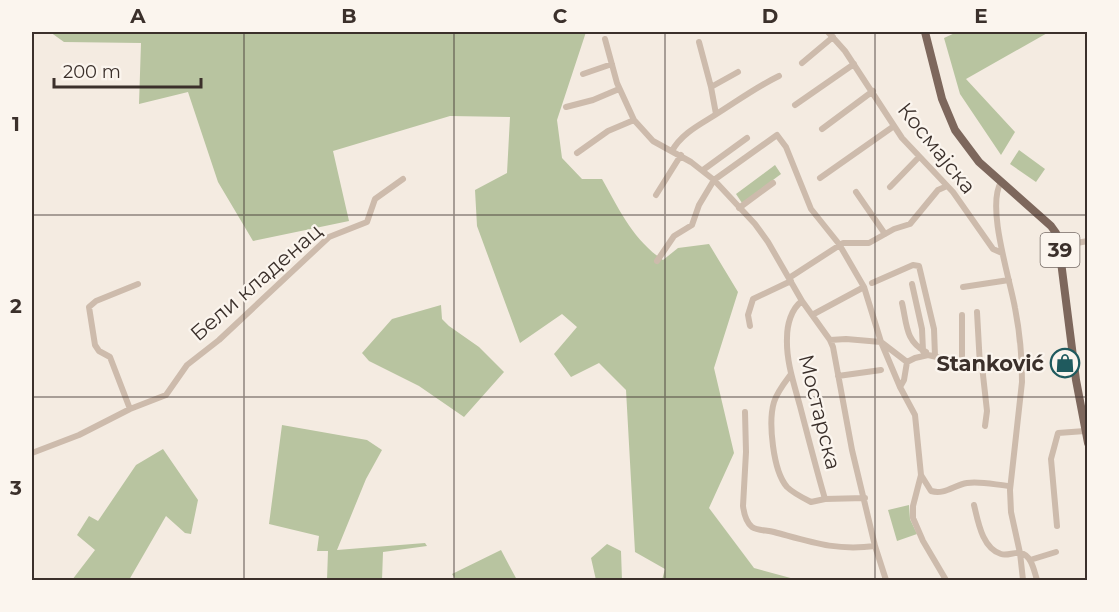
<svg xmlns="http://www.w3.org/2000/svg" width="1119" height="612" font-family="Montserrat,sans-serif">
	<rect width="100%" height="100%" fill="#f4ebe1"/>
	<path fill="#b8c4a0" d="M50,32H586L557,120L562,158L582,179H602C619,209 633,240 663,260L678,248L709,244L738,292L714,368L734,453L709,508L754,568L798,580H662L665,569L635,552L626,390L599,363L571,377L554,354L577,327L562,314L520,343L477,226L475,190L507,173L510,117L450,116L333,151L349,221L253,241L218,182L188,92L139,104L141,43L64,42Z
		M957,32H1049L966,79L1015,132L1001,155L960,94L944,38Z
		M1019,150L1045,169L1036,182L1010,164Z
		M775,165L781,174L742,203L736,194Z
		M441,305L442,319L449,326L479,347L504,372L464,417L419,386L369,361L362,353L392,319Z
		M282,425L367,440L382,450L366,479L337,550L425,543L427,546L383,552L382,580H327L328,551H317L319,536L269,524Z
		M163,449L198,500L191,534L185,533L166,516L129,580H72L95,550L77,535L89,516L98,521L136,465Z
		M909,505L910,519L917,534L897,541L888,510Z
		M607,544L621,551L622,580H596L591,558Z
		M501,550L517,580H456L452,574Z"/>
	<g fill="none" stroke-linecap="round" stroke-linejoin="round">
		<path stroke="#cdbbac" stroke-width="6" d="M828,32L845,51L902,138L953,192L993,249L1002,253
			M605,39L617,83L634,120L653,141L691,162L714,180L755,224L768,242L802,301L830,340L833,347L852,450L875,546L886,580
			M699,42L711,87L716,114
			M802,63L833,37
			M583,74L612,64
			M711,87L738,72
			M795,105L854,64
			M566,107L593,100L619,89
			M822,129L873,91
			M672,151C681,134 699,125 715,115C736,102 756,87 779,76
			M577,153L608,131L634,120
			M703,170L747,138
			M820,178L894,126
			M1001,182C986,207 1010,279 1015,308C1020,333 1022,358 1022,382L1010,490L1011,512L1020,553L1023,580
			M890,187L919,157
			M856,192L885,234
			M656,195L681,155
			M739,208L773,183
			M1059,246L1088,241
			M657,261L674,236L692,225L699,205L714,180L777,135L786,147L811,209L839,244L864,287L881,342L900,387L915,415L921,475L913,506V518L923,541L946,580
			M789,278L843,243H869L894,229L910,224L938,190L947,186
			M872,283L913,265L919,266L934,329L935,356
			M912,284L922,329L923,351
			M963,287L1009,280
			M802,301C791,309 787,325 787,338C786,361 794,384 800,406C808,437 816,468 825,499
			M902,303C907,324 905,341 926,352
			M977,312L980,366
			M812,315L864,287
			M750,326L748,315L753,299L791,281
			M830,340L846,339L881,342L907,362L915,358L928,355L973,365L1022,367
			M962,364V315
			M982,366L987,411L985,426
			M791,374C785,382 777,392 774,402C768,422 773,471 787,487C793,493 803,498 811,502L825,499L865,498
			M838,376L881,370
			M900,387L904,380L907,362
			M130,409L110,357L99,351L95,345L89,307L96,301L138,284
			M745,412L746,452L743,506C744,514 746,522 752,527C758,531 767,530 774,532C811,542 835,551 875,546
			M32,453L79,435L130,409L166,395L187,365L219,340L329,237L367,222L375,199L403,179
			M921,475L931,491C945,495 954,485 967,483C981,481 996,485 1010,486
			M974,505C978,521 982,548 1001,554C1007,556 1014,552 1020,553C1032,555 1034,571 1037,580
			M1057,526L1051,459L1058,433L1085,431
			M1030,560L1056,552"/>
		<path stroke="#7d675c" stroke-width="8" d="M925,32L942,99L955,130L979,162L1051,226L1056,233L1059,246L1076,380L1088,443"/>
	</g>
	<path fill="none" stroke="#3b302b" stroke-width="1.5" stroke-opacity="0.55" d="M244,32V580M454,32V580M665,32V580M875,32V580M32,215H1088M32,397H1088"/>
	<defs>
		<g id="shop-ring" transform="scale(1.5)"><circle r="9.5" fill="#fbf5ee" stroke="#1f5a5e" stroke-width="1.5"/><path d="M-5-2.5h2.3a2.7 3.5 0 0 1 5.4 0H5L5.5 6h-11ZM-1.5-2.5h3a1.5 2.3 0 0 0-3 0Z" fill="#1f5a5e"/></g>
	</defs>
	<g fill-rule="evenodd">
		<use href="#shop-ring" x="1065" y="363"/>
	</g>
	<g text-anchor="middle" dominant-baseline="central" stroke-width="4.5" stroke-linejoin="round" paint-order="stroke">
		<rect fill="#fbf5ee" stroke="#756b66" stroke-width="1.5" x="1040.5" y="233" width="39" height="34" rx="4.5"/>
		<g font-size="20" font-weight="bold" fill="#3b302b">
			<text x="1060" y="250">39</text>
		</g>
		<g font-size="21" fill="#3b302b" stroke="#fbf5ee">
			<text transform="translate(937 148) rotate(51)">Космајска</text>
			<text transform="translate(256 282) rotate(-41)">Бели кладенац</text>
			<text transform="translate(820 412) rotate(76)">Мостарска</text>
		</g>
		<g font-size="21" font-weight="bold" fill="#3b302b" stroke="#fbf5ee" text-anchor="end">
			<text x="1044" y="363">Stanković</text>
		</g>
	</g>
	<rect width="1119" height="612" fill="none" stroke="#fbf5ee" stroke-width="66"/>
	<path d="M54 78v9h147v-9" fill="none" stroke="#3b302b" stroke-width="3"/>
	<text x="63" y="78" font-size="18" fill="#3b302b" stroke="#fbf5ee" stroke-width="4.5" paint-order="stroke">200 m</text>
	<rect x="33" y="33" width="1053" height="546" fill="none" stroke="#3b302b" stroke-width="2"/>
	<g font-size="20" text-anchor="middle" font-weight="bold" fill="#3b302b">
		<text x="138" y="23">A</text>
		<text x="349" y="23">B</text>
		<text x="560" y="23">C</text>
		<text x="770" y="23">D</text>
		<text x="981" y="23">E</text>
		<text x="16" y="131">1</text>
		<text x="16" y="313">2</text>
		<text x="16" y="495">3</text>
	</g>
</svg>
